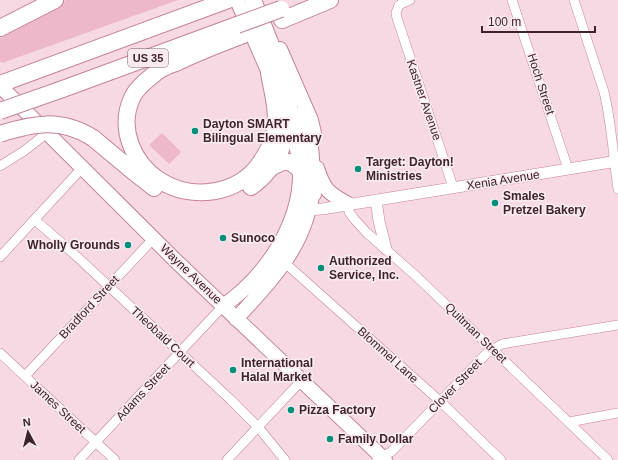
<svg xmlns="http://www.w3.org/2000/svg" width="618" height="460" font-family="Arial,sans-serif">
	<rect width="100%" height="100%" fill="#f6d9e2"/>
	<path fill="#edb8c9" d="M66,0H178L2,63L0,61V38Z
		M162,133L181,152L169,164L149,145Z"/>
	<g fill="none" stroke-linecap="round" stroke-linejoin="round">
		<g stroke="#c5839a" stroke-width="10">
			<path id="minor" d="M410,0L399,5L396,13L397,18L453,187
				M512,0L568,169
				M574,0L604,92C612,124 613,157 618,189
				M0,166L24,151L47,133
				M348,204L349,212L355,220L367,233L416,276L608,460
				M35,220L73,253L231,400L258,427L285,460
				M0,257L82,168
				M278,262L285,263L441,402L501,460
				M0,353L115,460
				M25,376L154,238
				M569,422L618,413
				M377,459L391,452L487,353L502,344L618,325
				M79,460L223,306
				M227,460L302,380"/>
		</g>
		<g stroke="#c5839a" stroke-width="12">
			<path id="tertiary" d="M376,200L379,221L386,249
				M303,210L322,209L618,161"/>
		</g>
		<g stroke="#c5839a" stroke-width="16">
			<path id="primary" d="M237,0L273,82
				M280,49L311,120L314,133
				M0,86L176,261L385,460
				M317,168C324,190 328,193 348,204
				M223,306C266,276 302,223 300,169C299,151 294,135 288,118
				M236,319C276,275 306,246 314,184"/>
		</g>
		<g stroke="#c5839a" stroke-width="18">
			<path id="motorway" d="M282,20L330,0
				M0,28L55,0
				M243,35C220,44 198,52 176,63C169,65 162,68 157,72C148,79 136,88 132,98C118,128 133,163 159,180C191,201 238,195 260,163C267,153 274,140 275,128C278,110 272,91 269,73
				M0,84L228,0
				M60,90L237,25
				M281,122L295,115L301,117C313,138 311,170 313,194
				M93,138L135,173L154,188
				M272,167C286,160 288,159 300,170
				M251,187C278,168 291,135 289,101C289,90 284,79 280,69C272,46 262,23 253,0"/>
		</g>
		<use href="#minor" stroke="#fff" stroke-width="9"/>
		<use href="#tertiary" stroke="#fff" stroke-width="11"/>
		<use href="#primary" stroke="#fff" stroke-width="14"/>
		<use href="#motorway" stroke="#fff" stroke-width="16"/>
		<g stroke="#c5839a" stroke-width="18" stroke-linecap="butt">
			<path id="motorway-bridge" d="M237,25L281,9
				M0,111L60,90
				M0,134C34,123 61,118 93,138"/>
		</g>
		<use href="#motorway-bridge" stroke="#fff" stroke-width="16"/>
	</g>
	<g fill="#028f79" stroke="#f9eaef" stroke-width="1.5">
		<circle cx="195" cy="131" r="4"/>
		<circle cx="358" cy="169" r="4"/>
		<circle cx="495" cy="203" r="4"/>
		<circle cx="223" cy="238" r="4"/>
		<circle cx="128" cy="245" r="4"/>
		<circle cx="321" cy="268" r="4"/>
		<circle cx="233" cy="370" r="4"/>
		<circle cx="291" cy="410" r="4"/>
		<circle cx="330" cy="439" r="4"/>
	</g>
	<g text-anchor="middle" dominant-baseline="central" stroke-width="3.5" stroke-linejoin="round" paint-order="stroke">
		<rect fill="#f9eaef" stroke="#765f67" stroke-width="1" x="128" y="49" width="40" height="18" rx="3"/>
		<g font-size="11" font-weight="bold" fill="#3e232d">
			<text x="148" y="58">US 35</text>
		</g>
		<g font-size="12" fill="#3e232d" stroke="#f9eaef">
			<text transform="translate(541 84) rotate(72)">Hoch Street</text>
			<text transform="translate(424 100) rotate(71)">Kastner Avenue</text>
			<text transform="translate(503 180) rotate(-9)">Xenia Avenue</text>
			<text transform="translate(191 274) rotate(44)">Wayne Avenue</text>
			<text transform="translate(89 307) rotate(-47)">Bradford Street</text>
			<text transform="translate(476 333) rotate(44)">Quitman Street</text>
			<text transform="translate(163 337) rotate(43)">Theobald Court</text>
			<text transform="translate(388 355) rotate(42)">Blommel Lane</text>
			<text transform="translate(455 386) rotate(-46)">Clover Street</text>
			<text transform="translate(143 392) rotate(-47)">Adams Street</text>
			<text transform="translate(58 407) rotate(43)">James Street</text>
		</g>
		<g font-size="12" font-weight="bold" fill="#3e232d" stroke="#f9eaef" text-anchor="start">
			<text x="203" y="124">Dayton SMART<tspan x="203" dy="14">Bilingual Elementary</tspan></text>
			<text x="366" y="162">Target: Dayton!<tspan x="366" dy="14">Ministries</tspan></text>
			<text x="503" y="196">Smales<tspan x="503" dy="14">Pretzel Bakery</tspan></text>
			<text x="231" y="238">Sunoco</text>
			<text x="120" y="245" text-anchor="end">Wholly Grounds</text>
			<text x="329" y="261">Authorized<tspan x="329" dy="14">Service, Inc.</tspan></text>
			<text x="241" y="363">International<tspan x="241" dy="14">Halal Market</tspan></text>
			<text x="299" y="410">Pizza Factory</text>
			<text x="338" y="439">Family Dollar</text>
		</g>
	</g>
	<g transform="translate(28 432) rotate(353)" stroke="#f9eaef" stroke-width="3" paint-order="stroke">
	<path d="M0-3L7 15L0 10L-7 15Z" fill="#3e232d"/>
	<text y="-6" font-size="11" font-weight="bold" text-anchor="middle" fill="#3e232d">N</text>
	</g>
	<path d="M482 26v6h113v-6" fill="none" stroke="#3e232d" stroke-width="2"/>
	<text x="488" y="26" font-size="12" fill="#3e232d" stroke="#f9eaef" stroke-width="3" paint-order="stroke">100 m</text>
</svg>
